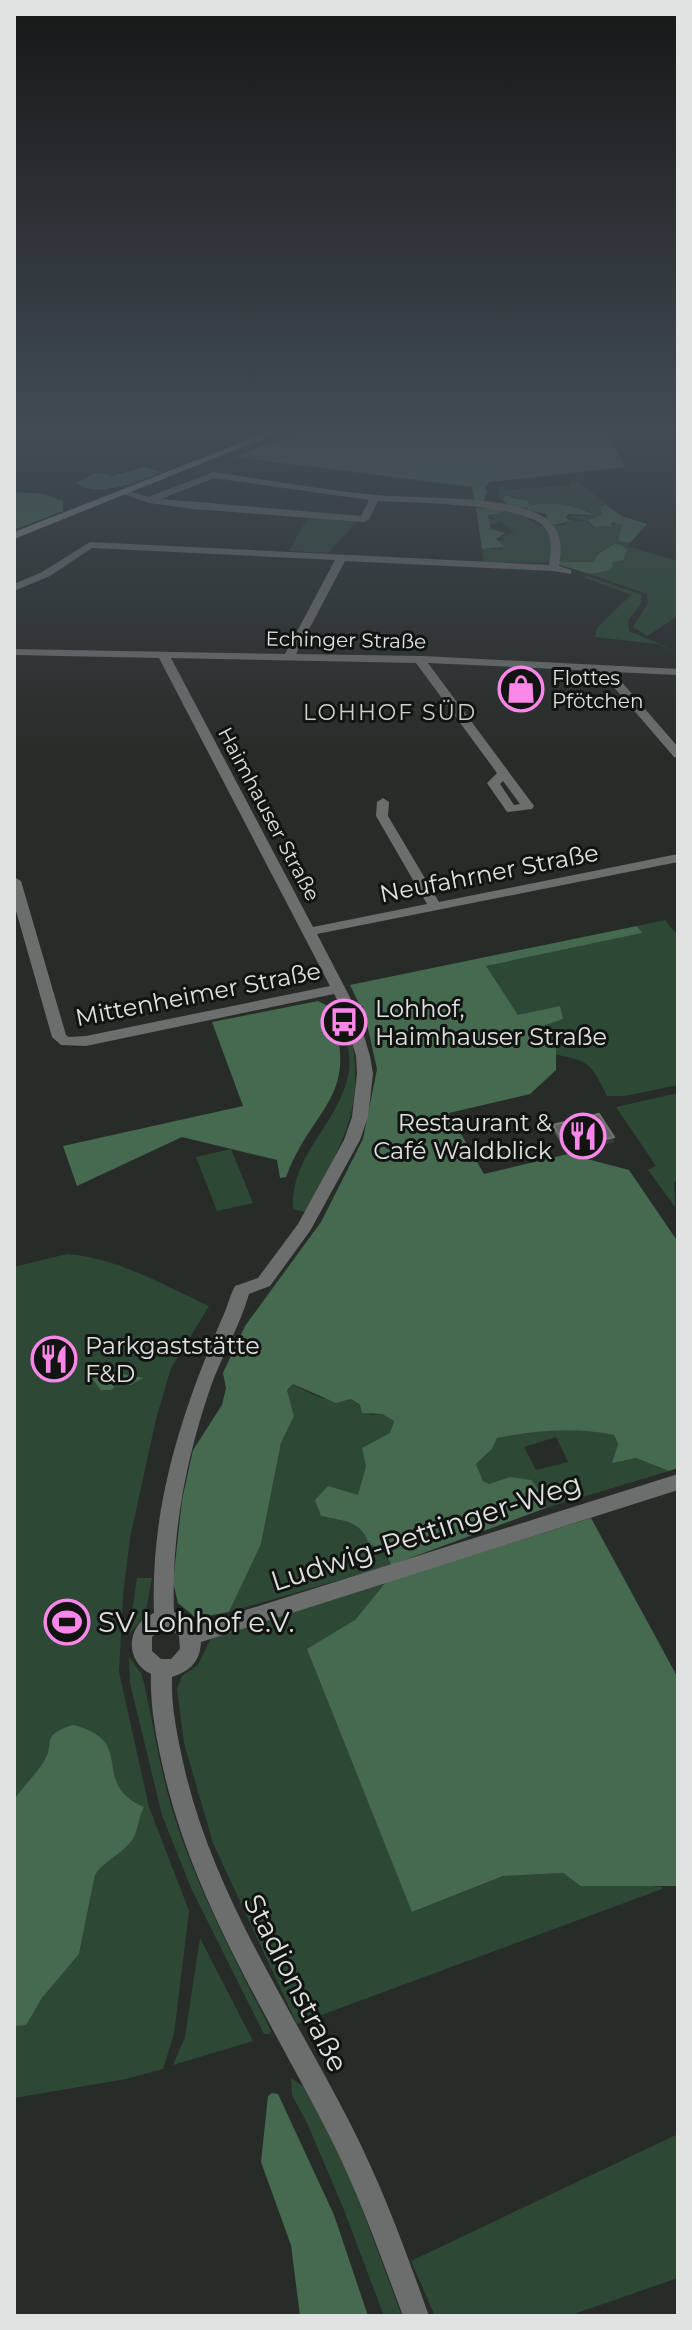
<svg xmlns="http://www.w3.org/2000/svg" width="692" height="2330" font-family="Montserrat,sans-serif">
	<rect width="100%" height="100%" fill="#282c29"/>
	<path fill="#2d4935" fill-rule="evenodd" d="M571,480L577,481L609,506L601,507V515L587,519L589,524L604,527L618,523L622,526L618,541L630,543L627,546L678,561V616L647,636L633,627L648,603L647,594L590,574C602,572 611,560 621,560L625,555L614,544L597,555L594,562H558L551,525H564L569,520L585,521L567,516H589V511C570,505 550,503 532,505L528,510H525L529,502L512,496L507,505L500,499L498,488L502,485L506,490L568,485Z
		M500,509L526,514L529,520L550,531L553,545L552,563L484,562L482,549H502L506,545L496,542L507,538L500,537L514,533L501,521L492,525L489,523V519H496L487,514L501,512Z
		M308,517L358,521L328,553L289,551Z
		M587,576L642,595L641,603L628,621L629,631L678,652L657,644L595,637L597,628L631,595L583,577Z
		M665,920L678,936V1085L625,1096H607C590,1062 591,1062 554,1054L556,1047L553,1040L546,1038L542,1026L546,1022L518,1015L485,966L641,933L637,926Z
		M349,1027C368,1106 342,1145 305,1212L293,1209C291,1152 339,1126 349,1071C351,1057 347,1042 344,1028Z
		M678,1093V1181L674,1182L675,1207L648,1170L656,1166L616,1107Z
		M231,1149L253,1203L217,1211L196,1157Z
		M67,1254C118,1258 163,1285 209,1306L171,1368L156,1419L130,1538L123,1595L119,1672L149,1807L189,1911L174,2034L163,2069L126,2079L14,2098V2026L26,2024L42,1998L79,1954L95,1875L109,1859L92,1864L14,2018V1267Z
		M293,1384C309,1393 332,1406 351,1399L371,1415L382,1414L394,1421L390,1433L366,1466L358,1496L328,1486L321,1516C343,1521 360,1521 369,1544L385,1550L391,1565L229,1612L261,1544L281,1443L294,1416L287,1390Z
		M582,1429L614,1435L618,1444L613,1462L636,1458L669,1471L546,1508L541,1493L510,1477L489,1485L483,1481L476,1464L492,1449L497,1438L537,1430ZM556,1437L568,1462L536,1470L524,1447Z
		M137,1578H152L145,1616L129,1634Z
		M386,1582L355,1620L412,1912L503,1876L563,1873L581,1885L615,1883L662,1887V1889L297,2024L213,1843L184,1743L177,1689L182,1676L198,1665L212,1636Z
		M129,1657L141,1673L144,1683C153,1723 159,1764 170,1802C193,1882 234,1957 271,2031L269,2034H264L191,1888L162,1815L130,1683Z
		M200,1938L253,2041L173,2065L185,2037Z
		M291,2078L304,2087L349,2174L402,2316H384L344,2210L308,2125L292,2095Z
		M678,2134V2278L568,2316H435L411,2261Z"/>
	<path fill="#456a50" d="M304,429H604L625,467L490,482L485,487L487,491L483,503L475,504L472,487L235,457Z
		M145,467L162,472C140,481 97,499 76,483L98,472L112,476Z
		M14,492L44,494L63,501V511L14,530Z
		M505,496L528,501L529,507C542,500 580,505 593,515L568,514L566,518L571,521L554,525L547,520L546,514L528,510V508L508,506L503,499Z
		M606,505L621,516L647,524L630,543L618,541L622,525L612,522L611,526L595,527L587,520L601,515V507Z
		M476,508L500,509L502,512L488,515L491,529L505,533L496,539L506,547L482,549Z
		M614,544L621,545L627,550L623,560L613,562L611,570L590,574L557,564L558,562H594L597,555Z
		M637,926L642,933L486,966L518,1015L560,1006L563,1019L542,1026L546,1037L553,1040L556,1047V1070L530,1094L449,1113L484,1174L568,1154L629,1170L678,1242V1468L669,1471L636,1458L612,1463L618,1444L614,1435C573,1427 538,1430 497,1438L492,1449L476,1464L483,1481L489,1484L510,1477L531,1480L541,1493L546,1508L391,1565L385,1550L369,1544C360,1520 343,1521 321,1516L315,1500L328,1486L358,1495L366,1466L362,1448L390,1433L394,1421L382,1414L362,1413L360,1405L351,1399L336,1403L293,1384L287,1390L294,1416L281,1443L261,1544L229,1612L196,1618L178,1603L173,1582L182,1500L193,1450L222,1405L226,1388L223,1373L245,1326L321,1222L363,1139L377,1069L363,1006H360L350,985Z
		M318,1001L328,1006C364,1096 312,1106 286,1177L280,1178L277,1160L182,1137L77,1186L63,1146L243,1106L212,1022Z
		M95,1366L102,1370L143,1378L131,1385L118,1384L111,1390H101L88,1374Z
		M591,1518L678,1678V1886H581L563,1873L503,1876L412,1912L307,1649L355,1620L386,1582Z
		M73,1725C139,1741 88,1783 144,1807C137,1819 139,1834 129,1844C118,1856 104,1861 95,1875L79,1954L42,1998L26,2025L14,2026V1800C23,1787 35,1775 43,1763C57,1743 38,1736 73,1725Z
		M272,2093L278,2094L334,2215L368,2316H300L291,2245L261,2162L268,2096Z"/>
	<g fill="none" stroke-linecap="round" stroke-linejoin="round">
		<path fill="#6c6e6d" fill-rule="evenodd" d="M213,472C267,480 322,490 376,495C417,499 519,494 549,521C562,532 562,551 559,566L571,570V574L553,571L345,561L296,654L423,656L678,669V675L613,672L678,747V758L674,757L600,671L428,663L534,806L532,809L507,812L487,783L497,773L416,663L171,658L313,927L427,904L376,816L377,802L383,798L389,802L388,816L439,902L678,854V862L317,934L356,1009L370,1056L373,1074L368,1117L360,1140L310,1231L270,1286L249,1294C240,1326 222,1355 211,1386C186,1458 171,1535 174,1612L187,1617L195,1626L678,1474V1490L201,1642C200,1662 190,1671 172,1677C171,1706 177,1734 183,1762C212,1894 290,2005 351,2125C382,2186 406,2251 429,2316H403C381,2257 360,2197 332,2141C269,2016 190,1898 161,1759C155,1731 150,1703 151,1674C124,1661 126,1624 154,1613C150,1507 182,1410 224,1314C228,1305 230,1295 235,1286L258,1278L298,1224L344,1140L352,1117L357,1074L356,1056L342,1009L334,994L86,1046L61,1045L52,1037L14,904V877L21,881L66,1035L69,1037L86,1036L330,986L159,658L14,655V649L285,654L335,560L92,548L50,576L14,591V584L42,572L90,542L549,565C551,553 553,538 545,528C526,503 411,503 378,501L369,519L364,522L193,509L149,503L118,492L123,489L148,497ZM214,478L369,500L361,516L161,499ZM503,781L520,804L514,805L500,784ZM169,1628L179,1636L180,1649L171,1659H161L152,1651V1637L161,1629Z"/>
		<path fill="#919492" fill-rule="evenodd" d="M276,429H287L14,539V532Z"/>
	</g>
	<path fill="#4d514e" d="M553,1125L614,1142L567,1153L553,1130Z"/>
	<path fill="#383c39" d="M614,1137V1142L567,1153L568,1148Z"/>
	<path fill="#5d615e" stroke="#717572" stroke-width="2" d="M599,1114L614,1137L568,1148L553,1125Z"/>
	<linearGradient id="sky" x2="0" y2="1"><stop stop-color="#161817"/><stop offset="0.57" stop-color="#424b54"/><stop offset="1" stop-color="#424b54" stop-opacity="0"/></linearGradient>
	<rect width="692" height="755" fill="url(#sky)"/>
	<defs>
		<g id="shop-ring" transform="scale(2.3)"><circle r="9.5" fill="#121412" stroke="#f987e8" stroke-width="1.5"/><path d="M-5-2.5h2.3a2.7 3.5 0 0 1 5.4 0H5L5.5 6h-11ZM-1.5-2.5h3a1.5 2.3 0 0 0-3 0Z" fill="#f987e8"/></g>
		<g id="bus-ring" transform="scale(2.3)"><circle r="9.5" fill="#121412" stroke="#f987e8" stroke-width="1.5"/><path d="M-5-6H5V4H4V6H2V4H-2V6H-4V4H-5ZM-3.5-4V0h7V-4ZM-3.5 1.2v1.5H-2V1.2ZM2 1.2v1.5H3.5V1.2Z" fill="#f987e8"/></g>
		<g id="restaurant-ring" transform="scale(2.3)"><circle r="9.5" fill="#121412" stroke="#f987e8" stroke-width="1.5"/><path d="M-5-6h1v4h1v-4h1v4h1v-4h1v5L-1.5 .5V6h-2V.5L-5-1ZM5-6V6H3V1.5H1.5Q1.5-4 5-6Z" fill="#f987e8"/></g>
		<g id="stadium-ring" transform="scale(2.3)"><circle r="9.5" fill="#121412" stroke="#f987e8" stroke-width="1.5"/><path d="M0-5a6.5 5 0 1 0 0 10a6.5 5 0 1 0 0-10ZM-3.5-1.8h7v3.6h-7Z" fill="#f987e8"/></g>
	</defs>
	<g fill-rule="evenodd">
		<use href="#shop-ring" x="521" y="689"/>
		<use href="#bus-ring" x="344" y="1022"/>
		<use href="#restaurant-ring" x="583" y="1136"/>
		<use href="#restaurant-ring" x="54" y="1359"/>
		<use href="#stadium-ring" x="67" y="1622"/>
	</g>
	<g text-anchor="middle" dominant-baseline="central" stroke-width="6" stroke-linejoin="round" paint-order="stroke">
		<g font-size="20" fill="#dfe2e0" stroke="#121412">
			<text transform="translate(346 640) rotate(1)">Echinger Straße</text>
			<text transform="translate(269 814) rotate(62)">Haimhauser Straße</text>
		</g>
		<g font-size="20" fill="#dfe2e0" stroke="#121412" text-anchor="start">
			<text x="552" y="678">Flottes<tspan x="552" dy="23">Pfötchen</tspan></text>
		</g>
		<g font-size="22" letter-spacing="2" fill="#cbd0cc" stroke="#121412">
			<text x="390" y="712">LOHHOF SÜD</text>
		</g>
		<g font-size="24" fill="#dfe2e0" stroke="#121412">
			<text transform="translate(489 873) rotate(-11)">Neufahrner Straße</text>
			<text transform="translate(198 994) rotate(-11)">Mittenheimer Straße</text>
		</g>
		<g font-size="24" fill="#dfe2e0" stroke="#121412" text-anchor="start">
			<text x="375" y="1008">Lohhof,<tspan x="375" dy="28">Haimhauser Straße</tspan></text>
			<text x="552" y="1122" text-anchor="end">Restaurant &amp;<tspan x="552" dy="28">Café Waldblick</tspan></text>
			<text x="85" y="1345">Parkgaststätte<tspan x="85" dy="28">F&amp;D</tspan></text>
		</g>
		<g font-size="28" fill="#dfe2e0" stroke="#121412">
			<text transform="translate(426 1532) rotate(-18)">Ludwig-Pettinger-Weg</text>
			<text transform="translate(296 1983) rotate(63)">Stadionstraße</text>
		</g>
		<g font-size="28" fill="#dfe2e0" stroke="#121412" text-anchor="start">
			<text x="98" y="1622">SV Lohhof e.V.</text>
		</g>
	</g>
	<rect width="692" height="2330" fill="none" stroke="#dfe2e0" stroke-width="32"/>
</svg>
